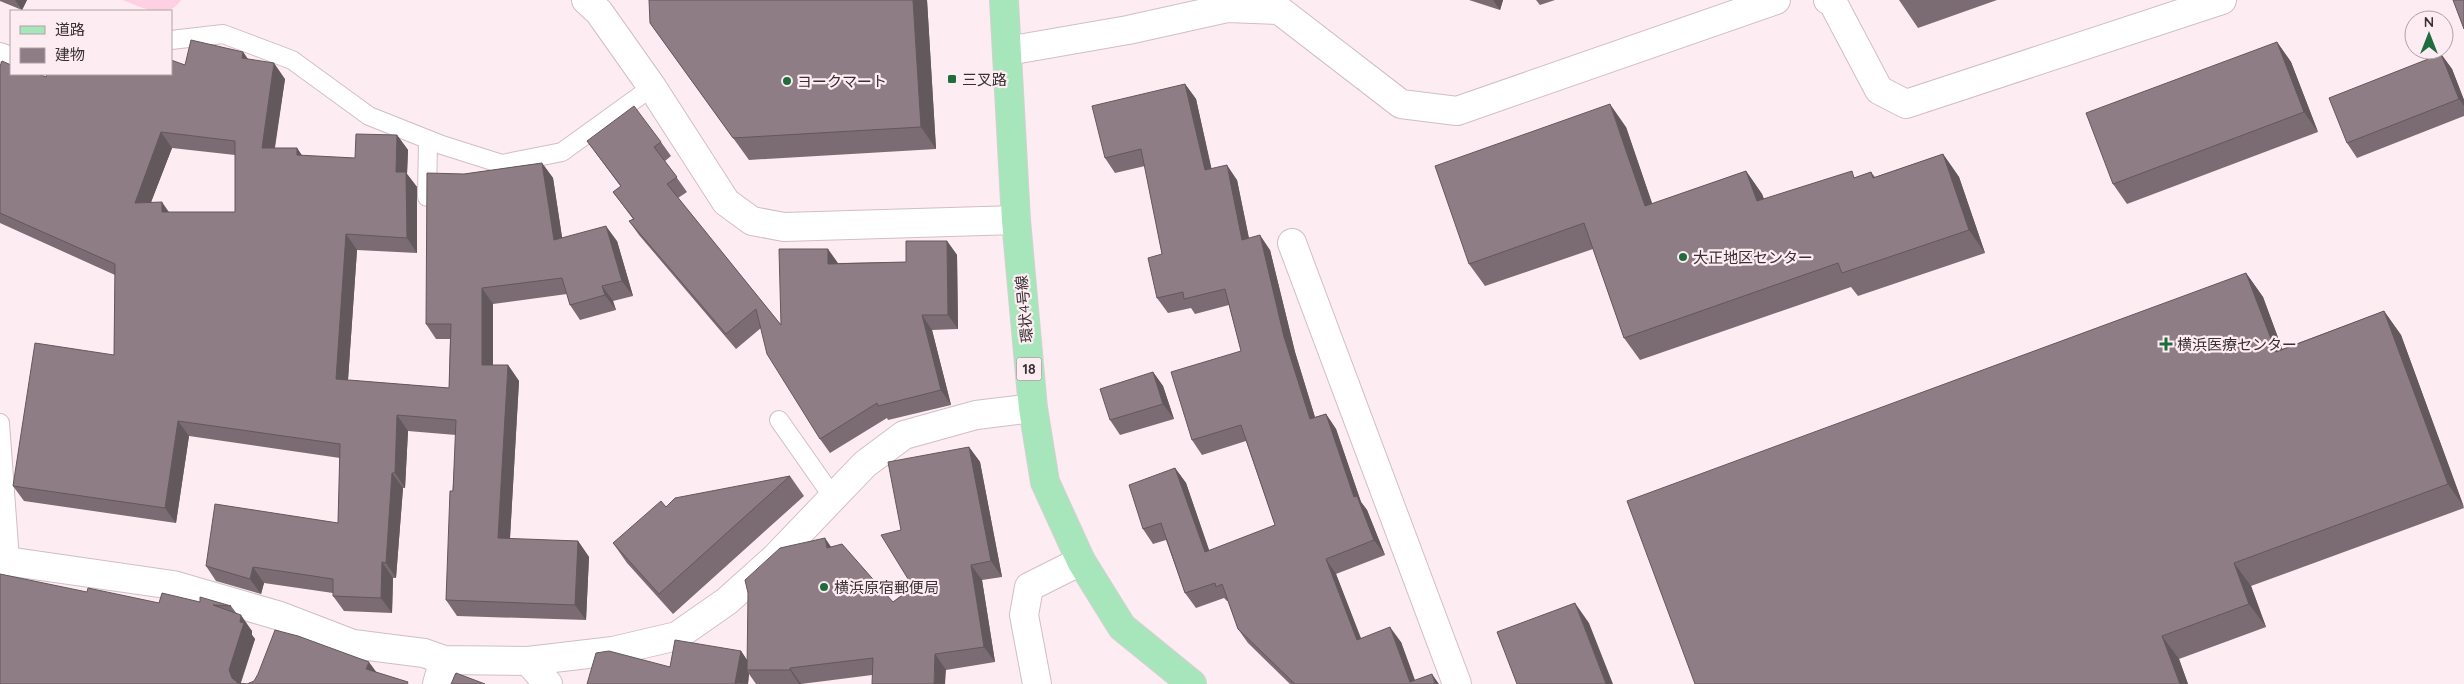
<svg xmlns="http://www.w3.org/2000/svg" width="2464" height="684" font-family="Quicksand,'Noto Sans JP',sans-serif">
	<rect width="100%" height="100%" fill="#fdedf3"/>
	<path fill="#fed0e2" d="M123,0H181C168,21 140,7 123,0Z"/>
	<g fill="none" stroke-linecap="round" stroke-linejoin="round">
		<g stroke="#d1bec5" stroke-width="20">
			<path id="service" d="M171,40L223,34L292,60L369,116L442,145L502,164L562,152L652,87
				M0,52L11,56
				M427,197L428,140
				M779,420L833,497
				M0,423L10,560"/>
		</g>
		<g stroke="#d1bec5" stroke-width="30">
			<path id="minor" d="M586,0L599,12L652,87L726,202L752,221L784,227L1016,220
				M1828,0L1833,3L1879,90L1906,104L2222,0
				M1007,51L1128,30L1227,8L1279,10L1401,104L1457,111L1776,0
				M1292,243L1457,684
				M0,560L173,585L280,616L353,644L424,653L444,660L528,661L613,651L677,636L727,601L775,558L865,464L904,435L976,415L1033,408
				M528,661L548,684
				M437,684L444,660
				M1037,684L1024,615L1029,587L1081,561"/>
		</g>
		<g stroke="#d3d1d2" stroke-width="30">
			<path id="primary" d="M1004,0L1016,220L1033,408L1045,482L1081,561L1122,627L1192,684"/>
		</g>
		<use href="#service" stroke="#fff" stroke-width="18"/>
		<use href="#minor" stroke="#fff" stroke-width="28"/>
		<use href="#primary" stroke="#a7e5bb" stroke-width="28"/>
	</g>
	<path fill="#7a6c72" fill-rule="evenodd" d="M0,0H27L22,10L0,1Z
		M927,0L936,149L749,160L650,23Z
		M1469,0H1503L1500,10Z
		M1536,0H1555L1540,5Z
		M1899,0H1997L1918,28Z
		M2277,42L2291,62L2318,132L2127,204L2113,184Z
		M243,52L248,59L285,79L275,148H297L302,156L355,158L397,135L408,150L407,174L417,187V253L357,250L348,380L449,388L450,339H436L426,324L464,174L542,163L553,178L562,238L617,241L633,296L613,301L616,310L580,320L570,305L567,294L493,304V365H508L519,381L510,539L578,541L589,557L586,620L457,616L446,600L456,435L408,431L405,488H403L396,578H393L392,613L344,611L333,596V593L264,583L261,594L216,581L206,566L338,523L340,458L189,436L176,523L24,501L13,486L114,355L115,275L0,223V66L46,77L185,65ZM172,148L235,155V212H169L151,202Z
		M2441,54L2452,69L2464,100V116L2357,158L2347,143Z
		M1185,84L1196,99L1211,168L1237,180L1249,238L1270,250L1295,352L1315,417L1326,414L1336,429L1361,502L1367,510L1385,555L1336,574L1361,638L1401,642L1415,680L1439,684H1290L1248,643L1238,629L1228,601H1227L1224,598L1196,608L1185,593L1166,540L1153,544L1143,529L1175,468L1186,483L1209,551L1275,525L1246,441L1202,455L1192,440L1241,351L1229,305L1195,314L1191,308L1168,313L1157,298L1162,254L1145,166L1115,173L1105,158Z
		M1626,127L1652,204L1746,171L1762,194L1764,199L1856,177L1871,172L1875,177L1943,154L1959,177L1985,253L1858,296L1851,287L1640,360L1624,338L1593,249L1485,286L1469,264Z
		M587,141L661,142L671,156L665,161L687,192L678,198L781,325L838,263L906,262L947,241L957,255L958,329L932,330L951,405L888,420L887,418L830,453L820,439L761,328L736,349L639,235L629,221L633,219L613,192L621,187Z
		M2246,273L2263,297L2282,349L2384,311L2401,335L2464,508L2251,586L2266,627L2179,659L2188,684H1695Z
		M1153,372L1163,386L1174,419L1120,435L1110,420Z
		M969,447L980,462L1002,577L982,580L995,662L946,670L872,675L801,684H756L749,674L748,684H587L741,651L747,660L831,547L893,602L913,587L901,530Z
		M790,476L804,496L673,614L627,563L613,543L666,507Z
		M87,592L159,603L200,602L231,606L237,614L252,631V635L255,639L241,683L247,684L376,672L409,684H0Z"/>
	<path fill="#63585c" d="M15,0H27L22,10Z
		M913,0H927L936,149L921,127Z
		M1493,0H1503L1500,10Z
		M2277,42L2291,62L2318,132L2304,112Z
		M243,52L254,68L242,58Z
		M2441,54L2452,69L2464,100V106L2459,99Z
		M274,63L285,79L272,164L262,148Z
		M1185,84L1196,99L1215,184L1205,170Z
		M1610,104L1626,127L1661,229L1645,206Z
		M161,132L172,148L145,218L135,203Z
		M397,135L408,150L407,174L417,187V253L407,238L396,172Z
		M297,148L308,164L297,155Z
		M1943,154L1959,177L1985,253L1969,230Z
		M542,163L553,178L565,256L554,240Z
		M1227,165L1237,180L1252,254L1242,240Z
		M1746,171L1762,194L1773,224L1757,201Z
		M162,202L173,218L162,212Z
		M606,226L617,241L633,296L622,281Z
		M346,234L357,250L347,394L336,379Z
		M1260,235L1270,250L1295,352L1320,434L1310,419L1284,337Z
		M947,241L957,255L958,329L948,315Z
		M828,249L838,263V278L828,264Z
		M2246,273L2263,297L2292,375L2276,352Z
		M602,286L613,301L616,310L605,295Z
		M482,288L493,304V381L482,365Z
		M2384,311L2401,335L2464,507L2448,484Z
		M922,315L932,330L951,405L941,390Z
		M508,365L519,381L509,554L498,538Z
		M1153,372L1163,386L1174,419L1163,404Z
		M1326,414L1336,429L1361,502L1367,510L1385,555L1374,540L1354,497Z
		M397,415L408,431L405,488L395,473Z
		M178,421L189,436L176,523L165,508Z
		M969,447L980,462L1002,577L991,561Z
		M1175,468L1186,483L1215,567L1205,552Z
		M392,473L403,488L396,578L386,563Z
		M825,538L836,554L827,548Z
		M578,541L589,557L586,620L575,605Z
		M1326,559L1336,574L1367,655L1357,640Z
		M382,562L393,578L392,613L381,598Z
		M2234,563L2251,586L2266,627L2249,604Z
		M971,565L982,580L995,662L984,647Z
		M253,567L264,583L261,594L250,579Z
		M1575,603L1589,623L1613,684H1606Z
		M241,615L252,631V635L255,639L240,684L232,678L229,670Z
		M1390,627L1401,642L1416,684L1410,682Z
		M2162,636L2179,659L2188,684H2180Z
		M741,651L751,666L747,670L749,674L748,684L735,683Z
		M935,654L946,670L945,684H934Z
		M369,662L380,677L366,669Z
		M790,668L801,684H799L790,670Z
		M1432,674L1439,684H1435Z"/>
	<path fill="#8e7d84" stroke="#63585c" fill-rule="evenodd" d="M649,0H913L921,127L733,138L650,23Z
		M2453,0H2464V29Z
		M191,40L243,52L242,58L274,63L262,148H297V155L355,158L356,134L397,135L396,172H406L407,238L346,234L336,379L449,388L451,324H426L427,173L464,174L542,163L554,240L606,226L622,281L602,286L605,295L570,305L562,278L482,288V365H508L498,538L578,541L575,605L446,600L450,491H453L456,420L397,415L395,473H392L386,563L382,562L381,598L333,596V579L253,567L250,579L206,566L215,504L338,523L340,444L178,421L165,508L13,486L35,343L114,355L115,264L0,213V66L2,61L11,65V74H38L46,77L47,74H171V60L185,65ZM161,132L235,141V212H162V202L135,203Z
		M2277,42L2304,112L2113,184L2086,113Z
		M2441,54L2459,99L2347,143L2329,98Z
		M1185,84L1205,170L1227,165L1242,240L1260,235L1284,337L1310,419L1326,414L1354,497L1357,496L1374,540L1326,559L1357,640L1390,627L1410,682L1432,674L1435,684H1295L1238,629L1222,584L1216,587L1215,583L1185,593L1161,523L1143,529L1129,485L1175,468L1205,552L1275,525L1241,425L1192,440L1171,372L1241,351L1225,289L1184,299L1183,292L1157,298L1148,258L1162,254L1141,149L1105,158L1092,106Z
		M1610,104L1645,206L1746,171L1757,201L1852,171L1854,178L1871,172L1873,178L1943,154L1969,230L1842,273L1838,263L1624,338L1584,223L1469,264L1435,166Z
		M634,106L661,142L654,147L677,177L667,184L781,325L779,249H828V264L906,262V241H947L948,315H922L941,390L878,406L877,403L820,439L767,354L756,309L726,334L629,221L634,219L613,192L621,186L587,141Z
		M2246,273L2276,352L2384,311L2448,484L2234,563L2249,604L2162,636L2180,684H1695L1627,501Z
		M1153,372L1163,404L1110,420L1100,389Z
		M969,447L991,561L971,565L984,647L935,654L934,684H872L873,658L790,668V670H747L748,593L745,580L780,548L825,538L827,548L842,544L893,602L913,587L881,535L901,530L888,462Z
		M790,476L659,594L613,543L661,501L666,507L675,498Z
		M0,574L87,592L88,588L159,603L162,593L200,602V597L231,606L213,605L241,615L240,622L244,623L229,670L232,678L238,683L247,684L254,681L258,674L275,630L298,636L369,662L366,669L408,682L407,684H0Z
		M1575,603L1606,684H1517L1497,632Z
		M675,640L741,651L735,683L737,684H587L596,653L609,651L670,667Z
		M456,673L485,684H451Z"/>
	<g fill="#1f6d3d" stroke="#fdedf3" stroke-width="2">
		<rect x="947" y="74" width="10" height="10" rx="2.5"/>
		<circle cx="787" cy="81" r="5"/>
		<circle cx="1683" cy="257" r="5"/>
		<path d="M2163.5 336.5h5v5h5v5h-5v5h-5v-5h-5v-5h5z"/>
		<circle cx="824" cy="587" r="5"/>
	</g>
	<g text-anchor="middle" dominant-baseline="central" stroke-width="4.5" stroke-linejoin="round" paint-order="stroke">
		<rect fill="#fdedf3" stroke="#73696d" stroke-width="1" x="1016.5" y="357.5" width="25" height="23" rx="4"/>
		<g font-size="14" font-weight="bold" fill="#383033">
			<text x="1029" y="369">18</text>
		</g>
		<g font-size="15" fill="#383033" stroke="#fdedf3" text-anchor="start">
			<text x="962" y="79">三叉路</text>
			<text x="797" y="81">ヨークマート</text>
			<text x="1693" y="257">大正地区センター</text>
			<text x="2177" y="344">横浜医療センター</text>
			<text x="834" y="587">横浜原宿郵便局</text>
		</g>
		<g font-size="15" fill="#383033" stroke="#fdedf3">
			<text transform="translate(1024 309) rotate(-95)">環状4号線</text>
		</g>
	</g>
	<rect x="10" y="10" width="162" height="65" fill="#fdedf3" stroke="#aea1a6"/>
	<rect x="20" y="26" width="25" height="8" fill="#a7e5bb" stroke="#aea1a6"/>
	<text x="55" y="35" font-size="15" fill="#383033">道路</text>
	<rect x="20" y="48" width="25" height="15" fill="#8e7d84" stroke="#aea1a6"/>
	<text x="55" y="60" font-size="15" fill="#383033">建物</text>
	<g transform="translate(2429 35)"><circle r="24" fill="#fdedf3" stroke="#aea1a6"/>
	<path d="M0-4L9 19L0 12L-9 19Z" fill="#1f6d3d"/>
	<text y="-8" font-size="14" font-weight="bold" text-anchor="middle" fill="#383033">N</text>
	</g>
</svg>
